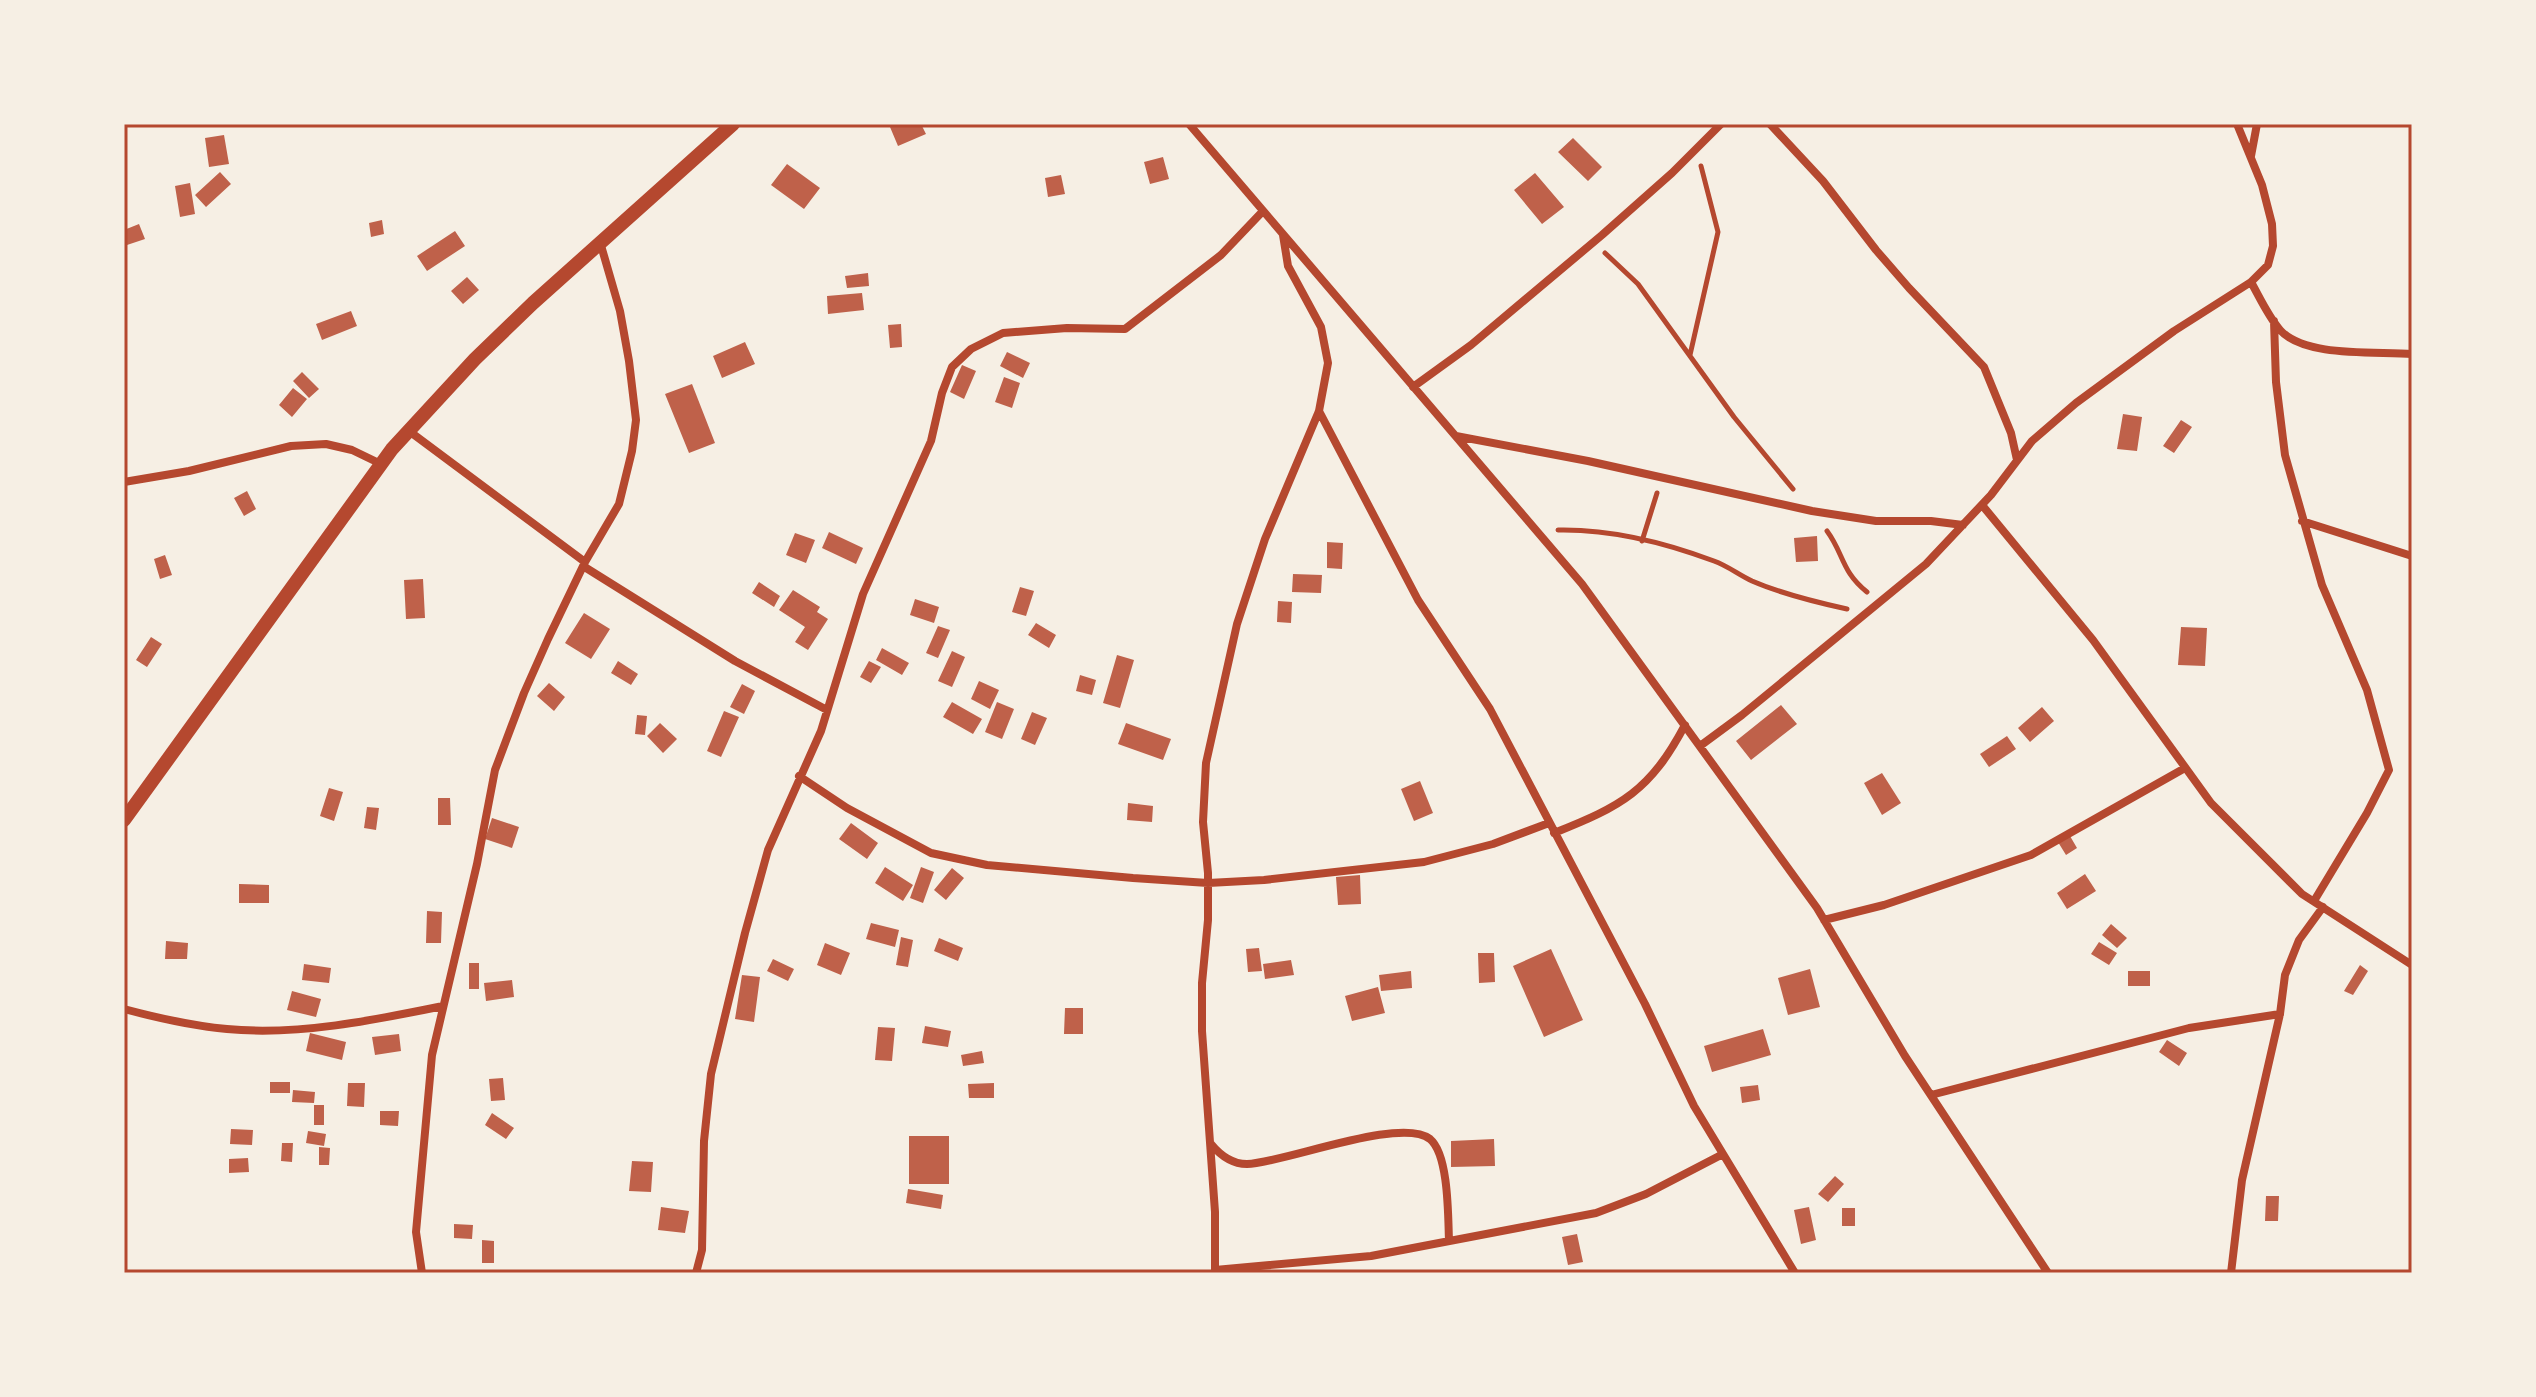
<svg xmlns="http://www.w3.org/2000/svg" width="2536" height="1397" font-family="Manrope,sans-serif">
	<rect width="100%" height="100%" fill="#f6efe4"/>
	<path fill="#bf614a" d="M897,124H921L926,134L898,146L890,127Z
		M224,135L229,164L209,167L205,138Z
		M1573,138L1602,167L1588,181L1558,152Z
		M1163,157L1169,179L1150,184L1144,162Z
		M787,164L820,188L804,209L771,185Z
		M220,172L231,184L206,207L195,195Z
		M1535,173L1564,207L1542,224L1514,190Z
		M1061,175L1065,194L1048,197L1045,178Z
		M190,183L195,214L180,217L175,186Z
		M382,220L384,234L371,237L369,223Z
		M139,224L145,239L124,246V230Z
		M455,231L465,246L427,271L417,256Z
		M868,273L869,286L847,288L845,276Z
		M467,277L479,290L463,304L451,291Z
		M862,293L864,310L828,314L827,296Z
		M351,311L357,326L322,340L316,324Z
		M901,324L902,347L890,348L888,325Z
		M745,342L755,364L722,378L713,356Z
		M1007,352L1030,363L1023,378L1000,366Z
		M962,365L976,371L964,399L950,392Z
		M302,372L319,389L309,398L293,381Z
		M1004,377L1020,383L1012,408L995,402Z
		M692,384L715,443L689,453L665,394Z
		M293,388L307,399L292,417L279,405Z
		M2123,414L2142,417L2137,451L2117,449Z
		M2181,420L2192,427L2174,453L2163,446Z
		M247,491L256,509L244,516L234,498Z
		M829,532L863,548L856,564L822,548Z
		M795,533L815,540L806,563L786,555Z
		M1817,536L1818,561L1796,562L1794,538Z
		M1327,542L1343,543L1342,569L1327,568Z
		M165,555L172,575L160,579L154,559Z
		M1293,574L1322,575L1321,593L1292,592Z
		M423,579L425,618L406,619L404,580Z
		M759,582L780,596L774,607L752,593Z
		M1020,587L1034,591L1026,616L1012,612Z
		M793,590L820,607L817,612L828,619L808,650L795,642L805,627L779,610Z
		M915,599L939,607L934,623L910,615Z
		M1278,601L1292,602L1291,623L1277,622Z
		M584,613L610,629L591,659L565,643Z
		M1036,623L1056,635L1049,648L1028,635Z
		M938,626L950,630L938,658L926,653Z
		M2181,627L2207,628L2205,666L2178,665Z
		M151,637L162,644L147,667L136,660Z
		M882,648L909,663L902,675L876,660Z
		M952,651L965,657L952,687L938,681Z
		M1117,655L1134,660L1120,708L1103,703Z
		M618,661L638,674L631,685L611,673Z
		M869,661L881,667L871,683L860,677Z
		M1080,675L1096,680L1092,695L1076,691Z
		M979,681L999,690L990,709L971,699Z
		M549,683L565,697L554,711L537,696Z
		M742,684L755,691L744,714L730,707Z
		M952,702L982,719L973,734L943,717Z
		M997,702L1014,709L1002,739L985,732Z
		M1781,705L1797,724L1751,760L1736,741Z
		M2042,707L2054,721L2030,742L2018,728Z
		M724,711L739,717L721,757L707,751Z
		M1032,712L1047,718L1035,745L1021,739Z
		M637,715L647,716L645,735L635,734Z
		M660,723L677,739L663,753L647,736Z
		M1126,723L1171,739L1163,760L1118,744Z
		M2007,736L2016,749L1989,767L1980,754Z
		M1882,773L1901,803L1882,815L1864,783Z
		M1420,781L1433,813L1414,821L1401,789Z
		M329,788L343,792L334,821L320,816Z
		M438,798H450L451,825H438Z
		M1128,803L1153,806L1152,822L1127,820Z
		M367,807L379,808L376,830L364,828Z
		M492,818L519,827L512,848L485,839Z
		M851,823L878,843L867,859L839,839Z
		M2070,836L2077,848L2066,855L2058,842Z
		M885,867L913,885L903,901L875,883Z
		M921,867L934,872L923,903L910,898Z
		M952,868L964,878L946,900L934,890Z
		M2085,874L2096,891L2067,909L2057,893Z
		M1360,875L1361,904L1338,905L1336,877Z
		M239,884L269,885V903H239Z
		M427,911L442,912L441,943H426Z
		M871,923L899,930L895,947L866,939Z
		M2111,924L2127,938L2117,948L2102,935Z
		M901,937L913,940L908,967L896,965Z
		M939,938L963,948L958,961L934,951Z
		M166,941L188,943L187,959H165Z
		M2099,942L2117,953L2109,965L2091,954Z
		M825,943L850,953L841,975L817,965Z
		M1259,948L1262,971L1248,972L1246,949Z
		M1551,949L1583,1020L1544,1037L1513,966Z
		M1478,953H1494L1495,982L1479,983Z
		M773,959L794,969L788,981L767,971Z
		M1291,960L1294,975L1265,979L1263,964Z
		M469,963H479V989H469Z
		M304,964L331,968L329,983L302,980Z
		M2360,965L2368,971L2353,995L2344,991Z
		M1810,969L1820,1007L1788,1015L1778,978Z
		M1411,971L1412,988L1381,991L1379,975Z
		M2128,971H2150V986H2128Z
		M742,975L760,977L754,1022L735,1019Z
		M512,980L514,997L486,1001L484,983Z
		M1378,987L1385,1013L1352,1021L1345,996Z
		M292,991L321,999L316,1017L287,1010Z
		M1065,1008H1083V1034H1064Z
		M925,1026L951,1031L948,1047L922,1043Z
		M878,1027L895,1028L892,1061L875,1060Z
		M1763,1029L1771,1055L1712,1072L1704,1046Z
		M310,1033L346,1042L342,1060L306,1051Z
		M399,1034L401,1051L375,1055L372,1037Z
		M2167,1040L2187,1053L2179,1066L2159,1052Z
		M982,1051L984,1063L963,1066L961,1055Z
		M503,1078L505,1100L491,1101L489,1079Z
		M270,1082H290V1093H270Z
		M348,1083H365L364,1107L347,1106Z
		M994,1083V1098H969L968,1084Z
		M1758,1085L1760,1100L1742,1103L1740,1087Z
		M293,1090L315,1092L314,1103L292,1102Z
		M314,1105H324V1125H314Z
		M380,1111H399L398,1126L380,1125Z
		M492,1113L514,1128L506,1139L485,1125Z
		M231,1129L253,1130L252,1145L230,1144Z
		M308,1131L326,1134L324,1146L306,1143Z
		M909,1136H949V1184H909Z
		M1494,1139L1495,1166L1451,1167V1141Z
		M282,1143H293L292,1162L281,1161Z
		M319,1147L330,1148L329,1165H319Z
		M248,1158L249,1172L229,1173V1159Z
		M632,1161L653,1162L651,1192L629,1191Z
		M1835,1176L1844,1184L1828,1202L1818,1194Z
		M908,1189L943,1195L941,1209L906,1203Z
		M2266,1196H2279L2278,1221H2265Z
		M661,1207L689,1211L685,1233L658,1230Z
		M1809,1207L1816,1240L1801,1244L1794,1210Z
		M1842,1208H1855V1226H1842Z
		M454,1224L473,1225L472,1239L454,1238Z
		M1577,1234L1583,1262L1568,1265L1562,1237Z
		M482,1240L494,1241V1263H482Z"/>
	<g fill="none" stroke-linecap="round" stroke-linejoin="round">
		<path stroke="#b5482f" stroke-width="5" d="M1605,253L1638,284L1734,417L1793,489
			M1690,355L1718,232L1701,166
			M1558,530C1609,529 1666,543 1714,561C1728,566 1739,575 1752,581C1782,594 1815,602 1847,609
			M1827,531C1844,554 1841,571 1867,592
			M1642,541L1657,493"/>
		<path stroke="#b5482f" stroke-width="8" d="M1189,124L1582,584L1817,908L1905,1056L2048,1273
			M1770,124L1823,181L1876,250L1909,288L1984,367L2011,433L2017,460
			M2251,156L2257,124
			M2251,282C2260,298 2268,316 2280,330C2305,358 2377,351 2412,354
			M2274,321L2276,382L2285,455L2322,585L2367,690L2389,770L2367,813L2314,901
			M1413,387L1471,345L1602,235L1672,173L1721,124
			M1319,411L1418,600L1490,709L1645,1004L1694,1106L1795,1273
			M409,431L585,562
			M1456,436L1588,461L1812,511L1876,521H1931L1963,525
			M124,482L189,471L291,446L326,444L352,450L381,464
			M1982,505L2093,640L2211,803L2302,894L2412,965
			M2302,521L2412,556
			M583,566L735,661L827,710
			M1700,746L1742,715L1926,564L1991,495L2032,441L2076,403L2174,331L2251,282L2268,265L2273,246L2272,224L2262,185L2237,124
			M799,776L847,808L931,853L987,865L1133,878L1208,883L1264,880L1424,862L1493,844L1549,823
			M1554,833C1622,806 1650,791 1685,725
			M1824,920L1884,905L2031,855L2185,768
			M124,1009C158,1018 192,1026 227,1029C297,1036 375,1020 443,1006
			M1931,1095L2189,1028L2280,1014
			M1211,1144C1220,1155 1232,1164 1247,1164C1284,1163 1401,1116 1430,1139C1449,1155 1448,1217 1449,1241
			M1215,1270L1371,1256L1596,1213L1646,1194L1723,1154
			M422,1273L416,1232L432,1055L477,864L495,770L524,693L548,639L585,562L619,504L632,451L636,420L629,361L620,311L600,242
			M696,1273L702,1250L704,1141L711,1074L745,933L768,850L821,731L863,594L931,441L942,393L952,367L971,349L1003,333L1067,328L1125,329L1221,255L1263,211
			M1215,1273V1212L1202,1031V983L1208,920V873L1203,822L1206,763L1237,624L1265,539L1319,411L1328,363L1321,327L1288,266L1283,235
			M2231,1273L2242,1180L2280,1014L2285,975L2299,940L2323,907"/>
		<path stroke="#b5482f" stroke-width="14" d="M124,820L392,449L475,359L533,303L733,124"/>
	</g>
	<rect width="2536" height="1397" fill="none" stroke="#f6efe4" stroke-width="252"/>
	<rect x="126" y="126" width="2284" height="1145" fill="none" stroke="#b5482f" stroke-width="3"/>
</svg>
